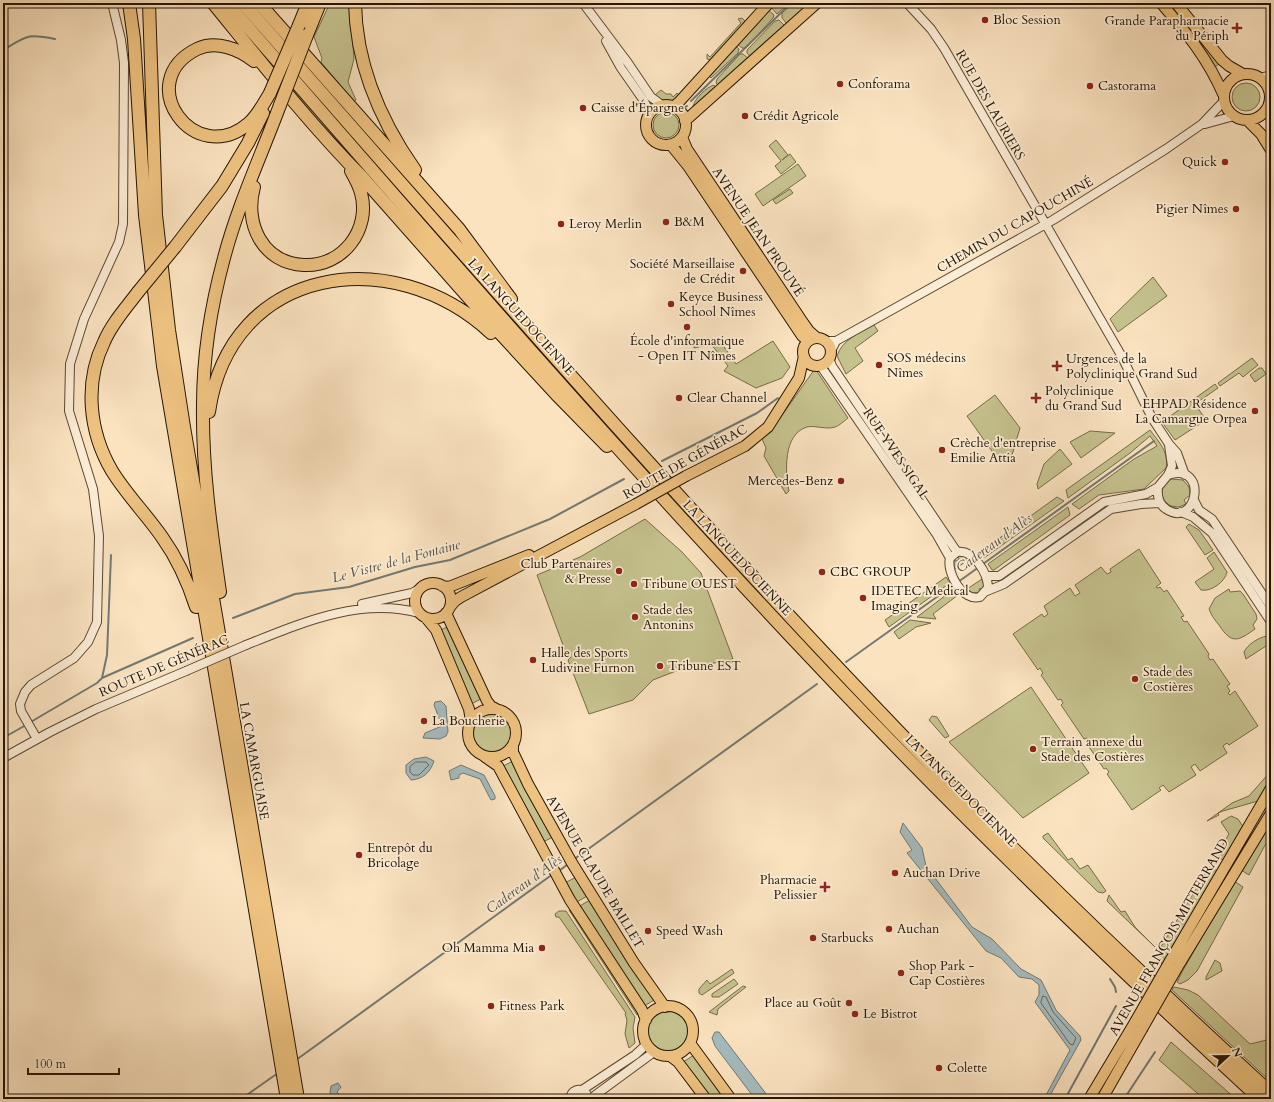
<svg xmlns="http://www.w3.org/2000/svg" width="1274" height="1102" font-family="Cardo,serif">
	<rect width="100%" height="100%" fill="#fbe3c0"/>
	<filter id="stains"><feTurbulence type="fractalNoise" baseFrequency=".005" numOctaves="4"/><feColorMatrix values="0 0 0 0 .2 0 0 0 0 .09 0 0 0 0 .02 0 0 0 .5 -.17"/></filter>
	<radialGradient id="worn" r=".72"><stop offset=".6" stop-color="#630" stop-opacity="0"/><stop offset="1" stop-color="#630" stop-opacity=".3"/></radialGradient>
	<path fill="#c5c28e" stroke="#766c48" d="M330,3H350L354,59L348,82L356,100L354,102L321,62L322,58L314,37Z
		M772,3H789L777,14L770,6Z
		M793,3H811L787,24L782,18V13Z
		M1165,3H1169L1219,64L1215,67Z
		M767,9L774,15L773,18L746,48H742L736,43Z
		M742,18L745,21L743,24L710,60L707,59V54L710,57L741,23L738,19Z
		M779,20L785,26L751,58L747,53V50L775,21Z
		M735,45L739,49L738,53L711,78L708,75Z
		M740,54H743L749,59L719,86L716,83L717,79Z
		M1232 97a14 14 0 1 1 28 0a14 14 0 1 1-28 0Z
		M714,85L716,88L695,108L693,106C695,99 706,87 714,85Z
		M661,90L666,94H671L673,97L677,93L679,95L674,100L664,102L655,95Z
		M653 125a13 13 0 1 1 26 0a13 13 0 1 1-26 0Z
		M776,140L788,155L782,160L790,154L796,162L781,174L775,166L781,161L769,146Z
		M798,164L806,176L763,206L755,194Z
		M790,189L793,193L776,204L773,200Z
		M1153,277L1167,296L1118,332L1110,319Z
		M874,325L878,331L855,348L863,361L846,374L837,356C842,340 859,333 874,325Z
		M708,338L720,341L736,364L773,341L790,367L782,378L756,388L724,371L728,366L711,344L694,348V346Z
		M1252,358L1258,365L1243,377L1239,373L1220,386L1218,383Z
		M1259,368H1262L1266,374L1255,382L1250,375Z
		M814,370H816L848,418C844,421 839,426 835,427C826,430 815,425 807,427C783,434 785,472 789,491L786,494L764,456L766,448L762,439L778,421Z
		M1215,384L1218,388L1195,404L1206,420L1175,440L1162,422Z
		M995,395L1020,428L1010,462L999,461L967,416Z
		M1150,430C1159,442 1169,452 1166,468L1144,489L1099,495L1079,509L1072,504L1134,459L1157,446L1150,436L1130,453L1068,498L1066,490Z
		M1090,431L1115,433L1081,458L1070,442Z
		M1060,449L1072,464L1038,489L1037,484L1044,464Z
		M1171,479L1183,480L1189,487L1190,495L1184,500L1186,504L1179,507L1171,506C1159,499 1159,486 1171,479Z
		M1057,497L1064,501L984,558L980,552Z
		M1068,507L1070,515L994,570H992L988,564Z
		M645,519L682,552L701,573L733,659L676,671L653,680L633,700L589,714L568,660L571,657L566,653L537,575L580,557Z
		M1189,524L1199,530L1213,550L1205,555L1186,527Z
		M1139,549L1161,583L1156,587L1158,588L1160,587L1164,592L1167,590L1184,616L1181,617L1184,622L1187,621L1209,654L1208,656L1210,660L1213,659L1230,684L1227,686L1230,691L1228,693L1230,695L1235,691L1258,726L1229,745L1227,743L1223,746L1227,753L1200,771L1195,764L1191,767L1196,775L1169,792L1163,785L1159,788L1161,790L1132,810L1107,774L1109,772L1106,768L1104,769L1087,744L1089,742L1087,738L1084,739L1061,705L1063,703L1061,699L1058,700L1041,675L1043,673L1040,668L1038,670L1013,634L1042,614L1044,617L1048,614L1044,606L1070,588L1075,596L1080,593L1075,585L1101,567L1107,574L1111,572L1110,569Z
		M1214,552L1227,572C1225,582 1211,592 1201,590L1195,582L1214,569L1207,558Z
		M964,555L969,559L954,570V560L956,561L959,559L958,556Z
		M946,577L950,583L889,627L885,620Z
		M982,579L984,585L982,590L980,588L979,590L980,592L973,593L967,589Z
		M954,589L958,595L933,614L936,619L917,617Z
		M1229,589L1230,592L1240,591L1243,594L1256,614L1257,619L1253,625L1255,629C1238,641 1232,645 1219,625C1215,620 1211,615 1209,609L1215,598Z
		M910,620L931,623L916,627L899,639L894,632Z
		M449,626L483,698L471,704L439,631Z
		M1267,636L1271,638V653L1266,646L1246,659L1244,652C1247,645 1259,637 1267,636Z
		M1031,687L1089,773L1023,818L949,742Z
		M473 733a19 19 0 1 1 38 0a19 19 0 1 1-38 0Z
		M932,716L937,717L949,736L945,738L929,720Z
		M513,761L553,837L543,842L503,766Z
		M1271,771V779L1258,801L1223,811L1218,813L1219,815L1207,821L1232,803L1249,796Z
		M1231,816L1238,819L1244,828L1225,861L1216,856L1229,834L1221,822Z
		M1271,820V834L1249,875L1241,870Z
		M1048,833L1068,860L1072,858L1080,869L1088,865L1106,891L1103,893L1098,892L1043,838V836Z
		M1209,867L1219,872L1163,966L1157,956L1159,950Z
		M576,877L587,896L577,902L565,883Z
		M1234,881L1243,887L1197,971L1188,980L1180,984L1177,982L1182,972Z
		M1109,895L1121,912L1125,911L1135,927L1155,947L1107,901Z
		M590,900L654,1000L643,1007L578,907Z
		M569,910L574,911L638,1012L637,1015Z
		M559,911H566L635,1017L633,1028L635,1043L629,1048L625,1034L627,1020L625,1014L626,1013L559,917H556L555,914Z
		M1215,960L1220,963L1222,971L1206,980V977Z
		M732,969L734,973L702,995L699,993V989L707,980L710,984Z
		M734,979L738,984L719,997H712V994Z
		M743,986L746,987L718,1009L717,1015L709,1012Z
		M1174,987L1188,990L1198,995L1250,1044L1271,1039V1082L1172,990Z
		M648 1031a20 20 0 1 1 40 0a20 20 0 1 1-40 0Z
		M1171,1042L1236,1099H1204L1159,1060Z
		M694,1055L728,1099H712L683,1062Z"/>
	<path fill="#a5bbbe" stroke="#727973" d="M441,701L446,706L448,732L446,736L440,739L423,738L425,733L442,726L434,705L435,702Z
		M426,757L434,761C430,773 423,779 411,780L406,773V765L414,759Z
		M461,765L484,775L495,796V799L491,800L480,779L463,773L459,775V778L451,780L449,771Z
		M903,823L922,848L926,866L972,927L992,939L1021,969L1041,980L1056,1010L1080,1036L1081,1040L1048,1099H1044L1070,1050L1035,1002L1039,995V985L1032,979L1019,977L1001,958L986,951L907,853L912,850L900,832Z
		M715,1032H719L770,1099H755L715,1046L712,1038Z
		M338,1083L341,1087L337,1092L343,1099H332L330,1092L331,1086Z"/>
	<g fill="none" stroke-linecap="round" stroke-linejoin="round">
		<path stroke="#666860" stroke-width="1" d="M416,762H426L429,765L419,775H413L410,772V767Z
			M1043,996L1046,997L1053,1012L1076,1038L1073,1045L1070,1044L1041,1003Z"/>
		<path stroke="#727973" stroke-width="2" d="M3,50C27,36 27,33 55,39
			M691,101L791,3
			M684,108L687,106
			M662,461L757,413L778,398
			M983,564L1154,441
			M958,582L979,567
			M233,618L295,594L349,587L415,567L450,560L550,519L624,479
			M846,662L955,584
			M102,678L107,655L111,555
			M29,723L97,683L102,678L193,638
			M3,738L26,725
			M573,860L817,684
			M559,871L568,864
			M1110,979L1115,987L1116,992
			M296,1060L553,874
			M241,1099L278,1073
			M1065,1099L1116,1006
			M1124,1099L1155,1052"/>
		<g stroke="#5b4832" stroke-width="10">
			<path id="minor" d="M583,3L628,63L651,97L663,106
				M907,3L931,29L944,48L1121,355L1152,418L1169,444L1177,453L1185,475
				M606,41L621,68L644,101L650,113
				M1260,78L1271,75
				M1270,94L1271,92
				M1205,124L1234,116
				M826,341H836
				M836,341L1053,220L1166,149L1202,124L1224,101
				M831,351L836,341
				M829,358L832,366L957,552
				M820,365L937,535L950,558
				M1168,475C1209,461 1198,530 1166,509C1158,504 1157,496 1158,487L1168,475L1172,466L1169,445
				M1194,500L1199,510L1212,519L1271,607
				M1181,512L1193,517L1212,533L1271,622
				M957,552C973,549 988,573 988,588L980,597C963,602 946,573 950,558Z
				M986,576H999L1104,502L1146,494L1158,487
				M987,591L1004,584L1111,509L1141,504L1160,503
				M362,604L412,593L419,589
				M246,645C301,623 360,597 419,613
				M37,739L21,711L20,704L25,692L31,685L74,658L88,642L97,622L99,536L93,489L69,411L70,364L84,319L119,242L123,224L124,63L121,40L112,3
				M3,758L50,732L96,709L186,671
				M582,1090L635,1055L647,1044
				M570,1099C571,1090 579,1087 586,1093
				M590,1099L654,1052"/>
		</g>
		<g stroke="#261502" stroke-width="12">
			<path id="major" d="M1161,3C1186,32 1208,59 1223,94
				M1176,3L1222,60L1229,66L1243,74
				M1224 97a23 23 0 1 1 46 0a23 23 0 1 1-46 0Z
				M646 125a20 20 0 1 1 40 0a20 20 0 1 1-40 0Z
				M673,107L679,102L769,3
				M685,121L817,3
				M1248,121L1261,134L1271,150
				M682,137L687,149L802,321L809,331L817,338
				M671,145L688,166L802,336L808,341
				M803 352a14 14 0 1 1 28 0a14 14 0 1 1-28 0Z
				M686,476L745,446L768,427L799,378L804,356
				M415 601a18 18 0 1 1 36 0a18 18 0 1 1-36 0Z
				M442,586L449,587L529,555
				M450,607L455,601L461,597L636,504
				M446,613L487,701L491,706L498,710
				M426,618L436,630L469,709L471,721
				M468 733a24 24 0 1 1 48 0a24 24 0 1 1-48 0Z
				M513,746V752L528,784L572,863L634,963L665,1007
				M485,757L498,766L570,900L642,1010L646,1020
				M1170,961L1271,788
				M1177,968L1271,813
				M643 1031a25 25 0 1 1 50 0a25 25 0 1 1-50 0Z
				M690,1043L731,1099
				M670,1056L678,1062L706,1099
				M1089,1099L1135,1022
				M1102,1099L1142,1029"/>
		</g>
		<g stroke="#261502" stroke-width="14">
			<path id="highway" d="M129,3L134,39L145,215L163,366L287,1099
				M149,3L156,215L169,330L184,427L298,1099
				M213,3C261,62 308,122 362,177L499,332L556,394L607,446
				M227,3C419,224 611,446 812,659C955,811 1106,957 1260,1099
				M243,3C480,273 715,545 966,801C1065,901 1167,998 1271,1093
				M259,3L459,229L511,299
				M355,3C356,65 380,120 415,170
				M299,25L308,3
				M307,35L320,3
				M254,61C239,49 216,40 197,49C131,82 195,170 249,123C258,115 264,103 270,93
				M254,187C244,223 262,263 304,265C343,267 371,229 361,193C359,185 355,178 351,171
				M175,247L222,186L248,143L263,113
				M138,292C126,308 112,323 104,342C84,383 89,432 112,471C126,494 146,514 162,537C177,558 188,582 196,607
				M209,412C230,265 393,242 491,333
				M220,592C211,530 202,468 203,405C203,356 211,306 224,258C238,205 261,156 280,105"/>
		</g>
		<use href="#minor" stroke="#fcedd6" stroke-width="8"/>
		<use href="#major" stroke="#eec280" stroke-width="10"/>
		<use href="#highway" stroke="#eec280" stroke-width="12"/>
		<g stroke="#5b4832" stroke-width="10" stroke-linecap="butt">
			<path id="minor-bridge" d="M186,671L246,645"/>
		</g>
		<g stroke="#261502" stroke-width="12" stroke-linecap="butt">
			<path id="major-bridge" d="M636,504L686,476
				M1135,1022L1170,961
				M1142,1029L1177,968"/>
		</g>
		<g stroke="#261502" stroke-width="14" stroke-linecap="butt">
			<path id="highway-bridge" d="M270,93L299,25
				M280,105L307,35
				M138,292L175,247"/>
		</g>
		<use href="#minor-bridge" stroke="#fcedd6" stroke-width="8"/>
		<use href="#major-bridge" stroke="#eec280" stroke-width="10"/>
		<use href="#highway-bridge" stroke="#eec280" stroke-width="12"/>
	</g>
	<g fill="#8f2418" stroke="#fcedd6" stroke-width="1.5">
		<circle cx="985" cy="20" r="4"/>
		<path d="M1235 22h4v4h4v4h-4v4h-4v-4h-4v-4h4z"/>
		<circle cx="840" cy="84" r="4"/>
		<circle cx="1090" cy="86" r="4"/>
		<circle cx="583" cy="108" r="4"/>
		<circle cx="745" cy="116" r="4"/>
		<circle cx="1225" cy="162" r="4"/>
		<circle cx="1236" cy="209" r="4"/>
		<circle cx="666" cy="222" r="4"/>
		<circle cx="561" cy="224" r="4"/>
		<circle cx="743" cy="271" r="4"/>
		<circle cx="671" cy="304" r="4"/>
		<circle cx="687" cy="327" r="4"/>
		<circle cx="879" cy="365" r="4"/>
		<path d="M1055 360h4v4h4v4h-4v4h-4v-4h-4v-4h4z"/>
		<circle cx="679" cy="398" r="4"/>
		<path d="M1034 392h4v4h4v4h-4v4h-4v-4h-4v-4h4z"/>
		<circle cx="1255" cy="411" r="4"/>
		<circle cx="942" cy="450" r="4"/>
		<circle cx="841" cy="481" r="4"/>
		<circle cx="619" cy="571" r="4"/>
		<circle cx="822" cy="572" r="4"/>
		<circle cx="634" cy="584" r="4"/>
		<circle cx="863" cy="598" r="4"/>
		<circle cx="635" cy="617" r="4"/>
		<circle cx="533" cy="660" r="4"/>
		<circle cx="660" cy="666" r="4"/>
		<circle cx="1135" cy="679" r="4"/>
		<circle cx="424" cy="721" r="4"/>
		<circle cx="1033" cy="749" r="4"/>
		<circle cx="359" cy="855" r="4"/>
		<circle cx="895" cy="873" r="4"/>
		<path d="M823 881h4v4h4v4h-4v4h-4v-4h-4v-4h4z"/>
		<circle cx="889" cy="929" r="4"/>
		<circle cx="648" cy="931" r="4"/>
		<circle cx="813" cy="938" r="4"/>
		<circle cx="542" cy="948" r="4"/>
		<circle cx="901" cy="973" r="4"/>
		<circle cx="849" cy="1003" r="4"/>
		<circle cx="491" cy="1006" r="4"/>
		<circle cx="855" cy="1014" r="4"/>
		<circle cx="939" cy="1068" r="4"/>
	</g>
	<g text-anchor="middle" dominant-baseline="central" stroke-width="3.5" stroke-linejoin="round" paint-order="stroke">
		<g font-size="13" fill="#261502" stroke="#fcedd6" text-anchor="start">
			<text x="993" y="20">Bloc Session</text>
			<text x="1229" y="21" text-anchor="end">Grande Parapharmacie<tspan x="1229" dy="15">du Périph</tspan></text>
			<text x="848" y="84">Conforama</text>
			<text x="1098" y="86">Castorama</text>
			<text x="591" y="108">Caisse d'Épargne</text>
			<text x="753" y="116">Crédit Agricole</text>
			<text x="1217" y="162" text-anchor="end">Quick</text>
			<text x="1228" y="209" text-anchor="end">Pigier Nîmes</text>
			<text x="674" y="222">B&amp;M</text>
			<text x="569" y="224">Leroy Merlin</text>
			<text x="735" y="264" text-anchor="end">Société Marseillaise<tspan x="735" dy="15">de Crédit</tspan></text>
			<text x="679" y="297">Keyce Business<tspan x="679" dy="15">School Nîmes</tspan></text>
			<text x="687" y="341" text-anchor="middle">École d'informatique<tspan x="687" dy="15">- Open IT Nîmes</tspan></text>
			<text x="887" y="358">SOS médecins<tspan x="887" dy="15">Nîmes</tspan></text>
			<text x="1066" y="359">Urgences de la<tspan x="1066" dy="15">Polyclinique Grand Sud</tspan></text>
			<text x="1045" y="391">Polyclinique<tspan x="1045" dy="15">du Grand Sud</tspan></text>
			<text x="687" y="398">Clear Channel</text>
			<text x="1247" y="404" text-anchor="end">EHPAD Résidence<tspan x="1247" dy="15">La Camargue Orpea</tspan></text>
			<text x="950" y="443">Crèche d'entreprise<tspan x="950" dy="15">Emilie Attia</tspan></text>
			<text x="833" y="481" text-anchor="end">Mercedes-Benz</text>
			<text x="611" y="564" text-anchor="end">Club Partenaires<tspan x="611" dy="15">&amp; Presse</tspan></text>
			<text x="830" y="572">CBC GROUP</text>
			<text x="642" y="584">Tribune OUEST</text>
			<text x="871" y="591">IDETEC Medical<tspan x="871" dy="15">Imaging</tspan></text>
			<text x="643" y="610">Stade des<tspan x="643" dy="15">Antonins</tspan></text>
			<text x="541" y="653">Halle des Sports<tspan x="541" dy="15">Ludivine Furnon</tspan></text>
			<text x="668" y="666">Tribune EST</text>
			<text x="1143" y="672">Stade des<tspan x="1143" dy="15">Costières</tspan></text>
			<text x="432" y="721">La Boucherie</text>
			<text x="1041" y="742">Terrain annexe du<tspan x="1041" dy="15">Stade des Costières</tspan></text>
			<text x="367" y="848">Entrepôt du<tspan x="367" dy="15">Bricolage</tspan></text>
			<text x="903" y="873">Auchan Drive</text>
			<text x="817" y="880" text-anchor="end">Pharmacie<tspan x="817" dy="15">Pelissier</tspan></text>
			<text x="897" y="929">Auchan</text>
			<text x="656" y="931">Speed Wash</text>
			<text x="821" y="938">Starbucks</text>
			<text x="534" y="948" text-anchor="end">Oh Mamma Mia</text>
			<text x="909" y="966">Shop Park -<tspan x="909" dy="15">Cap Costières</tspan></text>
			<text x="841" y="1003" text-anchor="end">Place au Goût</text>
			<text x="499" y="1006">Fitness Park</text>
			<text x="863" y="1014">Le Bistrot</text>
			<text x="947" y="1068">Colette</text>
		</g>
		<g font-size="13" fill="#261502" stroke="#fcedd6">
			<text transform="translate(990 105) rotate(60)">RUE DES LAURIERS</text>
			<text transform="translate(1015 225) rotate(-30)">CHEMIN DU CAPOUCHINÉ</text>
			<text transform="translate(758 232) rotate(56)">AVENUE JEAN PROUVÉ</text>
			<text transform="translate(521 317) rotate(48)">LA LANGUEDOCIENNE</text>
			<text transform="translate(896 454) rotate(56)">RUE YVES SIGAL</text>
			<text transform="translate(685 462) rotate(-29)">ROUTE DE GÉNÉRAC</text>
			<text transform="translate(737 558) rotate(47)">LA LANGUEDOCIENNE</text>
			<text transform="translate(164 666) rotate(-23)">ROUTE DE GÉNÉRAC</text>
			<text transform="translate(254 761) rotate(80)">LA CAMARGUAISE</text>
			<text transform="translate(961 791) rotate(45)">LA LANGUEDOCIENNE</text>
			<text transform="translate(595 872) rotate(59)">AVENUE CLAUDE BAILLET</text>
			<text transform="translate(1169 937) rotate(-60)">AVENUE FRANÇOIS MITTERRAND</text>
		</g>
		<g font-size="14" font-style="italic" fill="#524f44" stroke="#fcedd6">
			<text transform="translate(994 543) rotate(-36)">Cadereau d'Alès</text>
			<text transform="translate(396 561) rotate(-15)">Le Vistre de la Fontaine</text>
			<text transform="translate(524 884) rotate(-36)">Cadereau d'Alès</text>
		</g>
	</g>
	<rect width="1274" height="1102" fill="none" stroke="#fbe3c0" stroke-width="16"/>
	<rect x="4" y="4" width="1266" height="1094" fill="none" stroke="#261502" stroke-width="2"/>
	<rect x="8" y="8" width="1258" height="1086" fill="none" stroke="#261502"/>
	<g transform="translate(1228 1056) rotate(68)" stroke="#fcedd6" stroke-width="3" paint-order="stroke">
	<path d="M0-3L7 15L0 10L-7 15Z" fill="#261502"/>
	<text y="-6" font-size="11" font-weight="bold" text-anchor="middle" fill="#261502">N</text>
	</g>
	<path d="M28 1068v6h91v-6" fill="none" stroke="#261502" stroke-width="2"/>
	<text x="34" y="1068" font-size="12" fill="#261502" stroke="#fcedd6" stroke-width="3" paint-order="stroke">100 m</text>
	<rect width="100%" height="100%" filter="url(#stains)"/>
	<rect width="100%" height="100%" fill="url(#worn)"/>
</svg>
